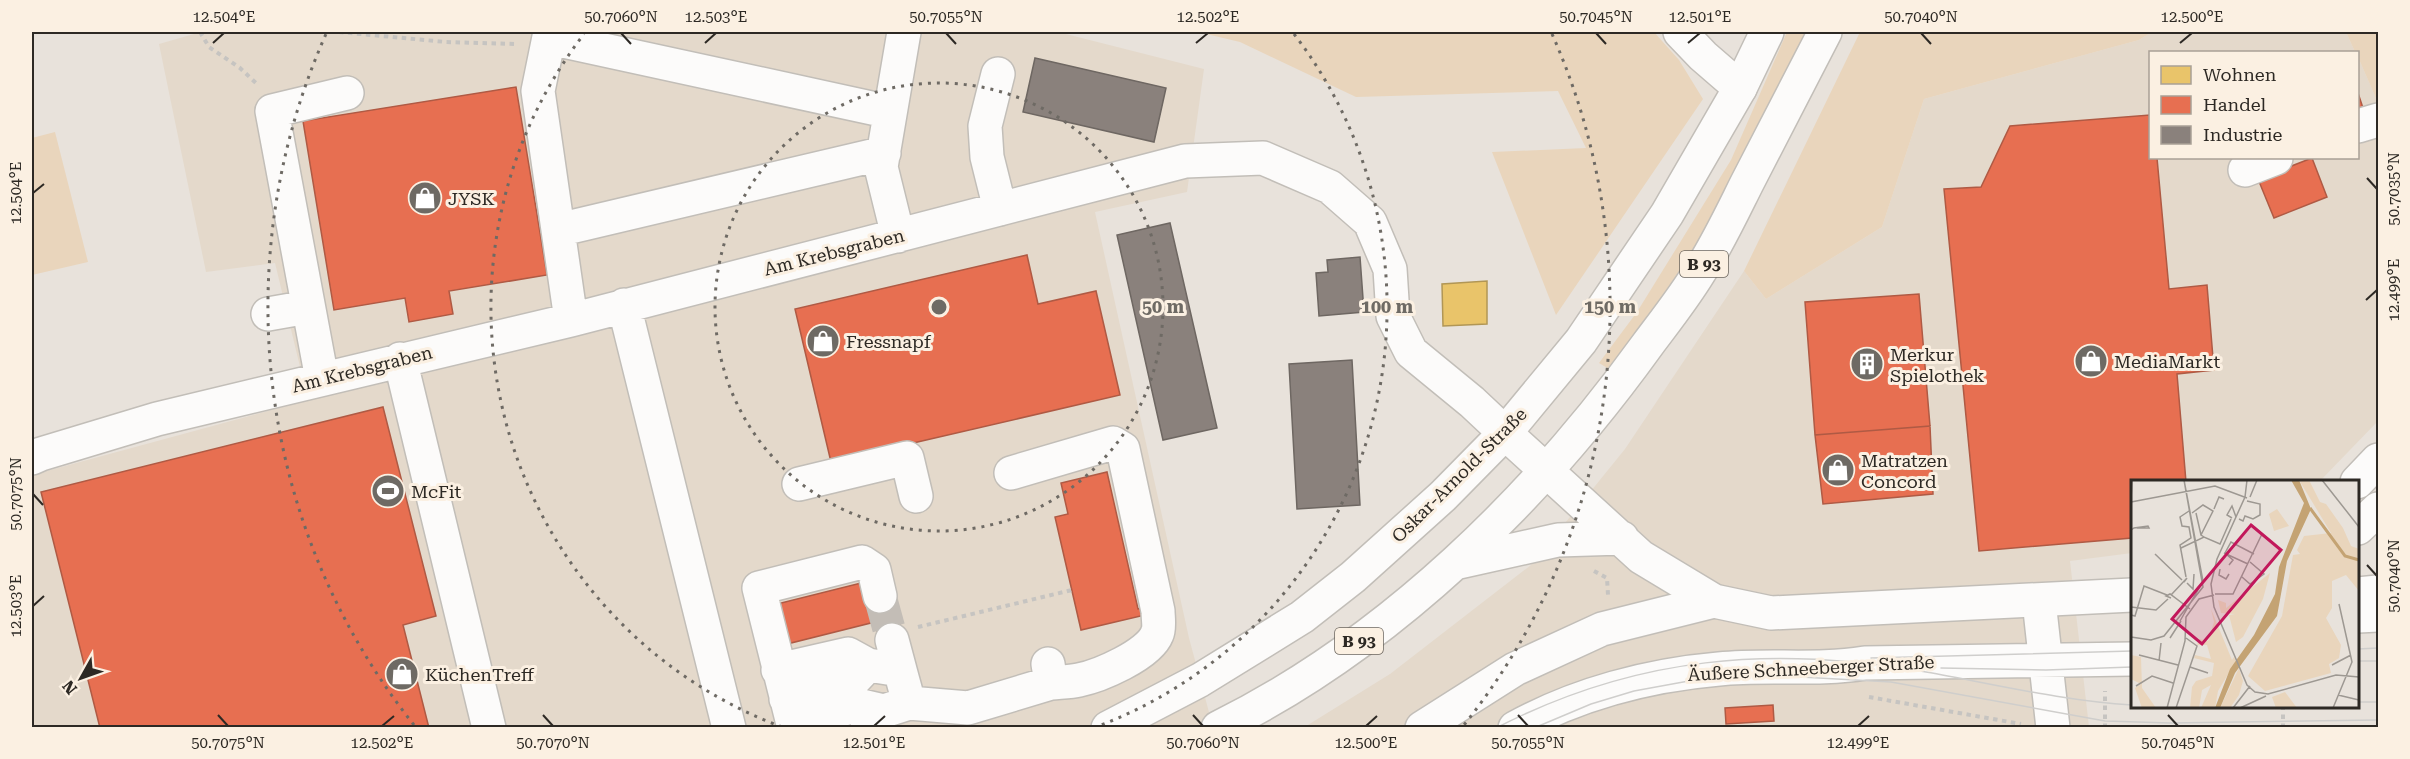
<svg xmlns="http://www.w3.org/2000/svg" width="2410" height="759" font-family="'Roboto Serif',serif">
	<rect width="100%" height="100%" fill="#e8e2db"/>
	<path fill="#e4d9cb" d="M201,32H1058L1204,69L1187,192L1095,212L1189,638L1213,727L32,728V475L308,400L275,263L206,272L159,44Z
		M2152,32H2346L2355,52H2150V158H2358V57L2378,103V421L2320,481L2132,482V553L2070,561L2089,727L1303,728L1390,674L1531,565L1625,449L1744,271L1766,299L1882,227L1924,99L2139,40Z"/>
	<path fill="#e9d5bc" d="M1198,32H1654L1679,60L1703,99L1556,315L1492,152L1586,148L1558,91L1356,97L1240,42Z
		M1787,32H1808L1712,221L1665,294L1609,369L1599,363L1637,312L1731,160Z
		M1860,32H2152L2139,40L1924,99L1882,227L1766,299L1744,271Z
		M2346,32H2378V103L2358,57V52H2355Z
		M55,132L88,262L32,275V138Z"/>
	<path fill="#e9c46a" stroke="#b19655" stroke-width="1.5" d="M1487,281V324L1443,326L1442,284Z"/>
	<path fill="#e76f51" stroke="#af5a44" stroke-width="1.5" d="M516,87L547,275L449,291L453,314L409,322L405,298L334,310L303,121Z
		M2358,93L2367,120L2358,124Z
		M2150,115V158H2157L2169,289L2207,285L2214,370L2177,374L2186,482H2132V538L1979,551L1944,189L1981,187L2010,126Z
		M2312,158L2327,197L2274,218L2258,179Z
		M1027,255L1038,304L1096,291L1120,395L831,462L795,309Z
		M1919,294L1930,426L1815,435L1805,302Z
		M383,407L436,616L403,625L429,728H100L41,492Z
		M1930,426L1933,494L1823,504L1815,435Z
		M1107,472L1138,609L1144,608L1145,615L1081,630L1055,517L1068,514L1061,483Z
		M865,582L892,593L903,637L880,643L875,622L787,644L777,604Z
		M1773,705L1774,721L1726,724L1725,708Z"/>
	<path fill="#8a817c" stroke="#6e6762" stroke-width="1.5" d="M1035,58L1166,88L1154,142L1023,112Z
		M1170,223L1217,428L1163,440L1117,235Z
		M1360,257L1364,312L1319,316L1316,273L1328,272L1327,260Z
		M1352,360L1360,505L1297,509L1289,364Z"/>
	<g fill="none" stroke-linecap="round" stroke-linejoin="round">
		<path stroke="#c3bdb6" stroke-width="33" stroke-dasharray="33 16" stroke-linecap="butt" d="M880,596L892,640"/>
		<g stroke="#c2beb8" stroke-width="36">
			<path id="minor" d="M550,32L538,91L571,320
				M1680,32L1703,56L1740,88
				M549,38L890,112
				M998,74L985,126L987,157L1000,209
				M2358,126L2378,120
				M2245,170L2276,158
				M558,230L884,153
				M898,236L881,167L904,32
				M624,305L729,728
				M268,314L308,307
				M400,359L489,728
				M322,379L272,111L347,93
				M32,458L41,454L157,419L571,320L1185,161L1263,158L1330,187L1370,222L1390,269L1393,316L1411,352L1472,402L1505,433
				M1011,473L1113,443L1123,449L1158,611C1158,617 1160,628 1157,634C1149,655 1099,676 1079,680C1070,682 1060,682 1051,683
				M799,484L907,458L916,496
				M2358,528L2378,509
				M2358,594L2378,592
				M2039,601L2053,728
				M2358,616L2378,615
				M892,640L900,670
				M778,670L848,654L868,665
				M786,699L853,681L868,665L900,670L909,703
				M793,724L858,705L884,711
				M794,728L759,588L862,562L874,570L880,596
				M867,728L884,711L909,703L968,708L1051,683L1048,664
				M1422,728L1515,669L1602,629L1714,601
				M1515,728C1577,694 1649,675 1719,669C1768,664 1817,671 1865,663L2132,659"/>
		</g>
		<g stroke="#c2beb8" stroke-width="36">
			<path id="major" d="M1505,433L1641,557L1714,601L1771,613L2132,595
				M2357,482L2378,460
				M1455,563L1558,540L1622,538
				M1108,728L1200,680L1302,617L1353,577L1443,496L1505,433L1581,341L1667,214L1740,88L1767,32
				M1218,728C1390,643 1537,498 1648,344C1666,320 1685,296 1700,271C1718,243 1732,213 1747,183C1773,133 1799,82 1825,32"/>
		</g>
		<path stroke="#c6c4c1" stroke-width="4" stroke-dasharray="4.5 4.5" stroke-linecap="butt" d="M200,32L209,47L240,68L258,85
			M339,32L446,42L517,44
			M1594,571L1607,578L1608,595
			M918,627L1072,590
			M1869,697L2021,724
			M2105,728V691
			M2283,728V706"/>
		<use href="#minor" stroke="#fcfbfa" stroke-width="33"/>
		<use href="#major" stroke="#fcfbfa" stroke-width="33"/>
		<path stroke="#cfcecc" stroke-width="1.5" d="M2358,649L2378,648
			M1871,658L2132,651
			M2358,661H2378
			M1941,668L2046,670L2132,667
			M2358,702H2378
			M1496,728C1636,656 1771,645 1926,672C1994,684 2063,701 2132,705
			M1534,728L1591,704L1634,691L1716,676L1765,675L1891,682L2105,721L2170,723L2378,720"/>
	</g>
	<path fill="none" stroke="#2d2924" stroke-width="2" d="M621,33L631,44M946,33L956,44M1596,33L1606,44M1921,33L1931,44M213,43L224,33M705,43L716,33M1196,43L1208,33M1688,43L1700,33M2180,43L2192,33M2367,178L2377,189M33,193L44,184M2366,300L2377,290M33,494L43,505M2367,565L2377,576M33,606L44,596M218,715L228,726M543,715L553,726M1193,715L1203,726M1518,715L1528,726M2168,715L2178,726M382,726L394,716M874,726L885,716M1366,726L1377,716M1858,726L1869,716"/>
	<g fill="none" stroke="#6e6a64" stroke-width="3" stroke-dasharray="3 6">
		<circle cx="939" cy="307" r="224"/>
		<path d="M782 727A448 448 0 0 1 584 34M1294 34A448 448 0 0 1 1096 727"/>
		<path d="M414 725A671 671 0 0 1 326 34M1552 34A671 671 0 0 1 1464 725"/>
	</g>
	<defs>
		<g id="shop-disc" transform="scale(1.725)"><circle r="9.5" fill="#6e6a64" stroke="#fbf0e2"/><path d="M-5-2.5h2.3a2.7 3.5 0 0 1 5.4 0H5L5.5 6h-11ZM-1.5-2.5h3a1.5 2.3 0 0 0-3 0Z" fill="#fff"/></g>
		<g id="building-disc" transform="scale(1.725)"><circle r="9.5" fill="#6e6a64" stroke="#fbf0e2"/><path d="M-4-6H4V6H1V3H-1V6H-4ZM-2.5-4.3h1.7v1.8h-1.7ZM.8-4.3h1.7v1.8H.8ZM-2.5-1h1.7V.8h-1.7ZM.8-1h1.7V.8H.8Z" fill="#fff"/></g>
		<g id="stadium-disc" transform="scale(1.725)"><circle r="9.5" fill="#6e6a64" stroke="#fbf0e2"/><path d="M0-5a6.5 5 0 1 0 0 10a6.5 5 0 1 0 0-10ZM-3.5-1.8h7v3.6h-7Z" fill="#fff"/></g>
	</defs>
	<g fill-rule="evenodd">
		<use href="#shop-disc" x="425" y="198"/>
		<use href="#shop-disc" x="823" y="341"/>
		<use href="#shop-disc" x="2091" y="361"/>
		<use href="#building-disc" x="1867" y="364"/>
		<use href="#shop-disc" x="1838" y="470"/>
		<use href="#stadium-disc" x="388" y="491"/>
		<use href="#shop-disc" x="402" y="674"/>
	</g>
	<g text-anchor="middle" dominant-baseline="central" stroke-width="6" stroke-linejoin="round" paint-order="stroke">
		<g fill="#fbf0e2" stroke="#6b655d" stroke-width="1.5">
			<rect x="1680" y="251" width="48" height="26" rx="4.5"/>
			<rect x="1335" y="628" width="48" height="26" rx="4.5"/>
		</g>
		<g font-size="16" font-weight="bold" fill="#2d2924">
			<text x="1704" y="264">B 93</text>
			<text x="1359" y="641">B 93</text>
		</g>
		<g font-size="18" fill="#2d2924" stroke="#fbf0e2" text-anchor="start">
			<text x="448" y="198">JYSK</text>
			<text x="846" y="341">Fressnapf</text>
			<text x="1890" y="354">Merkur<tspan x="1890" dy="21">Spielothek</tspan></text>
			<text x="2114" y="361">MediaMarkt</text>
			<text x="1861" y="460">Matratzen<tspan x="1861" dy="21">Concord</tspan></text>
			<text x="411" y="491">McFit</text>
			<text x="425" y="674">KüchenTreff</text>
		</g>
		<g font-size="18" fill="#2d2924" stroke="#fbf0e2">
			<text transform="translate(834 252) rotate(-14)">Am Krebsgraben</text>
			<text transform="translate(362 369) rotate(-14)">Am Krebsgraben</text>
			<text transform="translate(1459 475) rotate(-45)">Oskar-Arnold-Straße</text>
			<text transform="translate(1811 668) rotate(-3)">Äußere Schneeberger Straße</text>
		</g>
	</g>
	<g transform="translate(2131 480)">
		<rect width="228" height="228" fill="#e8e2db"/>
		<path d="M168,0H178L189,22L195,24L212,48L220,66L228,69V111L215,95L201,101V128L195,138L210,165L208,178L198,184L200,193L134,211L117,196L151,136L162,75L169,74L166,70L173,56L200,53ZM146,29L158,46L143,51L138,34ZM139,93L132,119L112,157L105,162L98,135L104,134L90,133L87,120L95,123V128ZM80,129L101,180L103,177L105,181L87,211L84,228H70L80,205L71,210L68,228H59L61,207L65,201L81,196L83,183L63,178L64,175L80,179L76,165H66L68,159L77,161L83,142ZM0,175L10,177L11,208L25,228H11L4,208L10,204L0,199ZM108,188L112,201L108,215L99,228H89ZM154,212L166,228H145L141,217Z" fill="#e9d5bc"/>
		<path d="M160,0H168L180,29L156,81L146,136L104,193L89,228H84L99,189L123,155L144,114L148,87L173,23Z" fill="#c4a373"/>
		<path fill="none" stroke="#c4a373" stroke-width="3" d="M179,28L214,76L228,80"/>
		<path fill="none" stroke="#9d9892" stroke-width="1.5" d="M116,0L114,17L86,79L80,104L83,127L116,205L124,212L137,214L205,195L228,197M191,0L228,47M119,17L126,0M0,19L1,0M0,22L84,6L116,18M83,29L88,17L93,19M61,33L72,25L82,31L70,55L73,57M65,33L70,55M101,38L96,35L101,26L105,37M108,39L112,41L114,36L122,39L129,35V24L116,21M0,50L3,48L17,46L18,48H6M50,68L73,57L89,64L100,39M93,73L117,84M24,74L51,100M98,85L102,80L94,73L100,62L123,74M89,89L88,95L95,99L98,94M55,97L49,65L60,58L58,47L51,46L49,37L58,31M111,97L119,104L133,94L119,82M56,103L62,109L63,94M84,114H102L131,54M40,115L56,98L53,102M40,118L35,116L39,114L59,129M0,127L25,130L37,119M0,135L4,136L13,106L36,115M49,141L72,101L53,0M0,157L20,160L33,156L72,107L53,0M39,158L50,141M8,175L47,185M28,181L30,163M201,185L220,175M59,187L77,193M5,206L21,196L42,203M207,215L228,220M36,228L54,161L55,137L68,119L83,115M45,228L66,166L55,158M102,228L119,206M109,228L135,216M202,228L221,182L208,124"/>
		<path fill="#c2185b" fill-opacity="0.15" stroke="#c2185b" stroke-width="3" d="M120,45L150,70L71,164L41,139Z"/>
		<rect width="228" height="228" fill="none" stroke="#2d2924" stroke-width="3"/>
	</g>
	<circle cx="939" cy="307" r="9" fill="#6e6a64" stroke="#fbf0e2" stroke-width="3"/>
	<g font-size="18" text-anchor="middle" font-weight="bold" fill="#6e6a64" stroke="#fbf0e2" stroke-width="6" stroke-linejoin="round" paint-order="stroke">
		<text x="1163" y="313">50 m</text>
		<text x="1387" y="313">100 m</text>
		<text x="1610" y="313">150 m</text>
	</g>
	<rect width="2410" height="759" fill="none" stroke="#fbf0e2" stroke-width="66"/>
	<rect x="2149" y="51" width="210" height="108" fill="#fbf0e2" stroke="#a9a096" stroke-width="1.5"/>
	<rect x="2161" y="66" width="30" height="18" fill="#e9c46a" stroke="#a9a096" stroke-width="1.5"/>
	<text x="2203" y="81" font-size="18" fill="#2d2924">Wohnen</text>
	<rect x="2161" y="96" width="30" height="18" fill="#e76f51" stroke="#a9a096" stroke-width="1.5"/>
	<text x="2203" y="111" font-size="18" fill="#2d2924">Handel</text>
	<rect x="2161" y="126" width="30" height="18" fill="#8a817c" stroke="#a9a096" stroke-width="1.5"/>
	<text x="2203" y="141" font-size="18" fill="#2d2924">Industrie</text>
	<g transform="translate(81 678) rotate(230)" stroke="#fbf0e2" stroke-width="4.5" paint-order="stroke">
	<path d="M0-4.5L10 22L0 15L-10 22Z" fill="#2d2924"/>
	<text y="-9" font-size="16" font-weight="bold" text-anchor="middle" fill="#2d2924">N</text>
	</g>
	<rect x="33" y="33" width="2344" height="693" fill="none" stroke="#2d2924" stroke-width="2"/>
	<g font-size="15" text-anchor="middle" fill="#2d2924">
		<text x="224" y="22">12.504°E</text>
		<text x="621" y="22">50.7060°N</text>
		<text x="716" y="22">12.503°E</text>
		<text x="946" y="22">50.7055°N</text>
		<text x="1208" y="22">12.502°E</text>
		<text x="1596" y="22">50.7045°N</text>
		<text x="1700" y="22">12.501°E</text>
		<text x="1921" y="22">50.7040°N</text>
		<text x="2192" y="22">12.500°E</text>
		<text transform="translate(2394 189) rotate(-90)" y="5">50.7035°N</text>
		<text transform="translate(16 193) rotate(-90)" y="5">12.504°E</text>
		<text transform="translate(2394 290) rotate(-90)" y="5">12.499°E</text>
		<text transform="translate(16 494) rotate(-90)" y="5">50.7075°N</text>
		<text transform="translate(2394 576) rotate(-90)" y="5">50.7040°N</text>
		<text transform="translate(16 606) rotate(-90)" y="5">12.503°E</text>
		<text x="228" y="748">50.7075°N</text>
		<text x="382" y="748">12.502°E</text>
		<text x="553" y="748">50.7070°N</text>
		<text x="874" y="748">12.501°E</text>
		<text x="1203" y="748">50.7060°N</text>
		<text x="1366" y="748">12.500°E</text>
		<text x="1528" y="748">50.7055°N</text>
		<text x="1858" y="748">12.499°E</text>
		<text x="2178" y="748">50.7045°N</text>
	</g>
</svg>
